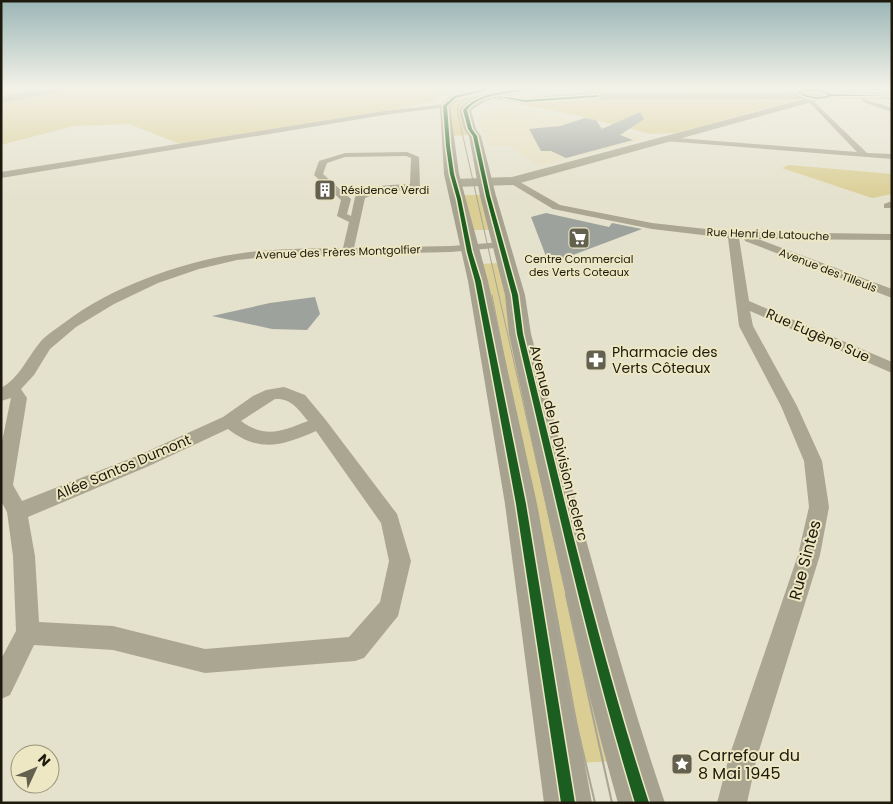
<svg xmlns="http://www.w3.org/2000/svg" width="893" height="804" font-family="Poppins,sans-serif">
	<rect width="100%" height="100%" fill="#e4e1cd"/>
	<path fill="#e5debe" d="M508,106L638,135L641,140L538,166L510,146H487L478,120L483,111Z"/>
	<path fill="#dace95" d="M1,88H442L438,100L407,107L180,144L129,124L74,126L1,145Z
		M556,88H795L797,89L781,91H580Z
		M469,95L476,97L466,102L461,109L470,135L451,136L449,105L453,101Z
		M805,98L676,133L650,134L580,116L518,104L570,99Z
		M789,165L892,174V194L872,198L782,168Z
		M464,195H483L491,230H470Z
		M499,263L619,761L572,763L479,264Z"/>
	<path fill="#9da29c" d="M640,112L644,119L620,135L633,140L566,158L551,151H541L529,129L560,126L585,118L596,120L602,129Z
		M546,213L609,227L612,223L642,229L549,264L531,217Z
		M315,297L320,314L307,330L272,329L212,316L270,303Z"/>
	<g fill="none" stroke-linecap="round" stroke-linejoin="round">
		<path fill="#aba692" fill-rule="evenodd" d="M806,88H814L821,91L818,93Z
			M859,95H863L867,100L892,108V112L863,102Z
			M810,98L867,153L892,154V159L665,141L661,139L665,137L857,152L808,101L807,100Z
			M445,104L447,105V107L384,115L1,178V172L384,111Z
			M407,152L419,157L420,187L415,190L380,192L365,198L354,248L451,246L502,242L506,243L508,245L506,247L451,252L277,256L237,260L199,269L158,283L114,304L76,327L50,349L34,375L21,389L27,398L13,485L22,501L137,456L223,417L253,396L266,390L284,387L305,395L325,419L397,514L411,561L398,616L364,658L355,661L205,673L113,650L34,645L10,695L1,699V659L16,631L13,556L7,512L1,501V446L11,398L1,401V388C19,378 26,360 38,345C44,336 56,329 64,323C111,287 179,263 236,254C271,248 308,249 343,248L349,222L337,216L341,200L314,175L319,161L345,153ZM406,156L411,158L410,184C393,185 369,184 355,197L351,216L347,214L351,199L323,174L327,163L345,157ZM275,399C291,398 298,409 308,421C282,431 266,439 241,421ZM228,429C259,453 282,446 316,431L381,523L389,561L380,602L349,637L205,649L113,626L39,622L35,556L28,517L149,466Z
			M513,178L560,205L652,223L733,232L892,234V240L758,239L892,289V298L745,241L744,238H739L749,301L892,362V373L750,311L753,326L797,406L822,461L829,507L820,555L757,757L747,803H717L729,757L798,555L809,507L804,461L781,406L739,326L728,238L652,229L553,209L510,183L508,181Z
			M892,201V208H884V204Z"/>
		<path fill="#a9a690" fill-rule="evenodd" d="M799,92L821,95L831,92L892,93V99L832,98L819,100L513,185L454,187L447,183L454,179L512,177L804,99H579L525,104L492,98V94L525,98L579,93Z"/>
		<path fill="#a6a28f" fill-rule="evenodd" d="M477,88H484L486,90L485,92L459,99L450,107L459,174L488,281L537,504L592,803H544L505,504L468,281L444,174L440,106L451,95Z
			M516,88H537L532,91L488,100L471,110L476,129L481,136L496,196L525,295L531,334C573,491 613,649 665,803H618C574,648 543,491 509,334L505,295L480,196L469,136L464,129L459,110C472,93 497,91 516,88Z"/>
		<path fill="#a9a692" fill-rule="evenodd" d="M48,88H67L62,91L1,103V97Z"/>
		<path stroke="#a8a594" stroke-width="1" d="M518,88L466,99L459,104L457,110L567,597
			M492,295L551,597"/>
		<path stroke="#a8a594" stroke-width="2" d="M551,595L573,709L595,803
			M566,595L612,803"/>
		<g stroke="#eee7c3" stroke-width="3">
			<path id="cycleway" d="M486,88L487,90L456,98L447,106L450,146L454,174L461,199L472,252L481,281L526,504L575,803H561L516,504L475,281L467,252L457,199L450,174L446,146L443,106L454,96Z
				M529,88H533C513,95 482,91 467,110L472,129L477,136L490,196L518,295L523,334C562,491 599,649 649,803H635C588,649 554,491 517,334L512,295L486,196L473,136L468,129L463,110C478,92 508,91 529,88Z
				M805,89L819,90L832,94L891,96H832C820,101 807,99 797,92ZM805,91H819L829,95C819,99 809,97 800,92Z
				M598,95L599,97L525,102L504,98L505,97L525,100Z"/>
		</g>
		<use href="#cycleway" fill="#1b5e20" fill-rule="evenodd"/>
	</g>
	<linearGradient id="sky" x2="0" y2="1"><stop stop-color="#9bb6b6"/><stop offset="0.44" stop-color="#f3f2e8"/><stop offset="1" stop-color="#f3f2e8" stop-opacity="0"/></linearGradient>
	<rect width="893" height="200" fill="url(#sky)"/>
	<defs>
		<g id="building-square" transform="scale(1.125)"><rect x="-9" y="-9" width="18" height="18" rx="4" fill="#636050" stroke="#eee7c3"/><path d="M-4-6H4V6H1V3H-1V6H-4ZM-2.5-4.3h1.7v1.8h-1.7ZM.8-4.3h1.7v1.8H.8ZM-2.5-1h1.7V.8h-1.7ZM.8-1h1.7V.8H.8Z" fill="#fff"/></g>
		<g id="supermarket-square" transform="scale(1.125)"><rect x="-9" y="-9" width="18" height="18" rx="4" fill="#636050" stroke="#eee7c3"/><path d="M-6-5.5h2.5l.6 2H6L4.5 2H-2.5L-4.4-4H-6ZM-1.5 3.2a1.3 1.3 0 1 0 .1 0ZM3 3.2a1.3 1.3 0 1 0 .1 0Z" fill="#fff"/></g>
		<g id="pharmacy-square" transform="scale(1.125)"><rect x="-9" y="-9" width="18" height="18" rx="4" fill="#636050" stroke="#eee7c3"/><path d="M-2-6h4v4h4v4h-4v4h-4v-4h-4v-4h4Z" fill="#fff"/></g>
		<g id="sight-square" transform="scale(1.125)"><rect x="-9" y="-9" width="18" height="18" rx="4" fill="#636050" stroke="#eee7c3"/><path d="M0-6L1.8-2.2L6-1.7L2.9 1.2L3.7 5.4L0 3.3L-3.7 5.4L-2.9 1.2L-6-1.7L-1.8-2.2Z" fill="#fff"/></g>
	</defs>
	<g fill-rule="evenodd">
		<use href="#building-square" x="325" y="190"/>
		<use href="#supermarket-square" x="579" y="238"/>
		<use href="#pharmacy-square" x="596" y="360"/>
		<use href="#sight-square" x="682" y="764"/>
	</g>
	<g text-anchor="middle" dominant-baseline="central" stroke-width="4" stroke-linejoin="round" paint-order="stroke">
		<g font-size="11" fill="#1d1a0d" stroke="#eee7c3" text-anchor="start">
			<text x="341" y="190">Résidence Verdi</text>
			<text x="579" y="259" text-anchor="middle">Centre Commercial<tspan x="579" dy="13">des Verts Coteaux</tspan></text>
		</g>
		<g font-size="11" fill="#1d1a0d" stroke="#eee7c3">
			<text transform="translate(768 234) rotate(2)">Rue Henri de Latouche</text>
			<text transform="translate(338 252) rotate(-2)">Avenue des Frères Montgolfier</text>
			<text transform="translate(828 270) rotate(21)">Avenue des Tilleuls</text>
		</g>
		<g font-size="14" fill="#1d1a0d" stroke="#eee7c3">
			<text transform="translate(818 335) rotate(24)">Rue Eugène Sue</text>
			<text transform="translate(559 443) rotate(76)">Avenue de la Division Leclerc</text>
			<text transform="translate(123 467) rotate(-23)">Allée Santos Dumont</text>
		</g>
		<g font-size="14" fill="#1d1a0d" stroke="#eee7c3" text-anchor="start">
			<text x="612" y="352">Pharmacie des<tspan x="612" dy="16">Verts Côteaux</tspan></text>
		</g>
		<g font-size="16" fill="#1d1a0d" stroke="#eee7c3">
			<text transform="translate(805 560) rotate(-75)">Rue Sintes</text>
		</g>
		<g font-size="16" fill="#1d1a0d" stroke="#eee7c3" text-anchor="start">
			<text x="698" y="755">Carrefour du<tspan x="698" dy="18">8 Mai 1945</tspan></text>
		</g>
	</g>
	<rect width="893" height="804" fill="none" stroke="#1d1a0d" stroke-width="5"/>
	<g transform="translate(35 769) rotate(46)"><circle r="24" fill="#eee7c3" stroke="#9a957a"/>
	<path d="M0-4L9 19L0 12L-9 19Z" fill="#636050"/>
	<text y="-8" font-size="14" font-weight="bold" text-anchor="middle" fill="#1d1a0d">N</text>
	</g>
</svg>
